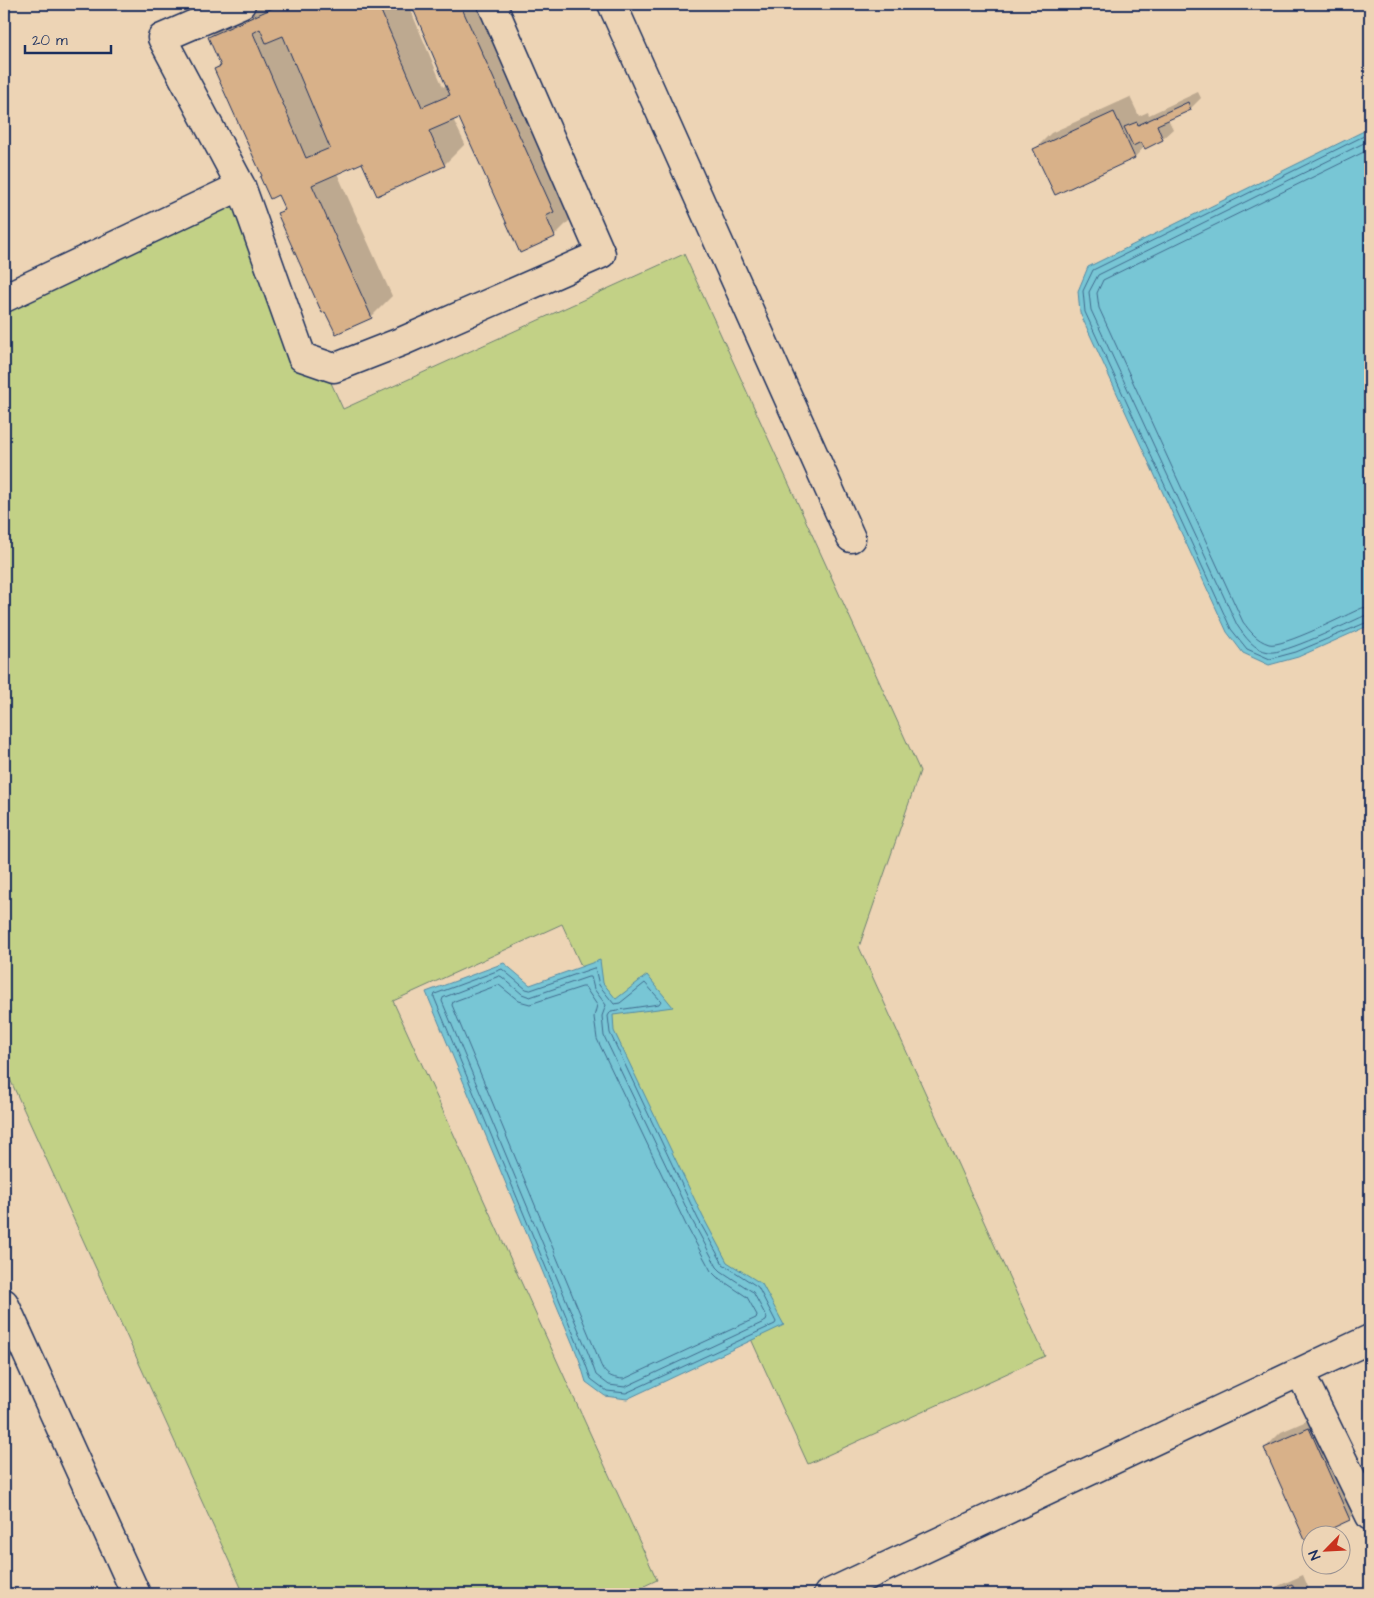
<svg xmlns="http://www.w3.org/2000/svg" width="1374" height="1598" font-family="'Architects Daughter',sans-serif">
	<rect width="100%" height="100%" fill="#edd4b5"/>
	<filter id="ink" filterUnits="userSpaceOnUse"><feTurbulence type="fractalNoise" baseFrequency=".02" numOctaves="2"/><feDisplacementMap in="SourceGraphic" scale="10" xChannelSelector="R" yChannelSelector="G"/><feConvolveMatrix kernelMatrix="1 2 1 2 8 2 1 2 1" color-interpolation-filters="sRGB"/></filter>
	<g filter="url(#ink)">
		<path fill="#c2d186" stroke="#6e8072" d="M241,186L343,409L684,254L920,771L859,947L1045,1356L808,1464L562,924L393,1001L657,1580L627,1594H244L4,1066V295Z"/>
		<path fill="#78c6d5" stroke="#538aa5" d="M1370,128V625L1298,657L1269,665L1243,653L1227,632L1080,313L1078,291L1088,267Z
			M600,960L603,983L616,999L647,975L673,1007L613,1015L614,1031L703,1217L727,1262L762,1284L784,1325L627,1399L605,1396L586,1382L579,1359L426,992L504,963L530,985Z"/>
		<path fill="#0003" d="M258,4H408L443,87L447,85L413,4H490L575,215L554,236L459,116L453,119L465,144L444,165L362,161L337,173L392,296L371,317L278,214L285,207L279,194L263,175L215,69L221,63L209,37L230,16Z
			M1198,92L1201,98L1190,109L1168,119L1173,129L1162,139L1145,146L1135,157L1055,193L1035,149L1051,133L1130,97L1139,116L1148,112L1149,115Z
			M1325,1413L1365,1503L1349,1519L1265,1448L1281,1432Z
			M1303,1575L1311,1594H1268L1276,1587Z
			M1182,1590L1184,1594H1174Z"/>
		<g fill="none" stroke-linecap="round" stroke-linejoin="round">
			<path stroke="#406b8e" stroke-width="1" d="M1370,133L1093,270L1083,291L1085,312L1231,629L1247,649L1270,659L1296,652L1370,621
				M1370,140L1098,275L1089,292L1091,310L1237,625C1245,637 1254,650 1269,652C1283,655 1348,623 1364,616L1370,615
				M1370,149L1103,280L1097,293L1099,308L1243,622C1250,631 1256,640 1269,644C1282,648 1346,615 1362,608L1370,607
				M595,968L599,985L614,1004L620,1003L645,983L661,1001L659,1004L611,1011L608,1016L610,1033L698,1219L723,1264L758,1287L776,1322L775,1324L626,1393L607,1391L591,1379L583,1357L434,997L435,994L502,969L526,989L530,990Z
				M500,976L502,977L522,994L530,997L588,977H591L594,989L606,1005L602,1016L604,1036L693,1222L717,1267L721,1271L753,1292L767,1318L766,1321L625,1387L609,1385L596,1375L589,1355L442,1001L443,998Z
				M499,985L519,1001L530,1004L582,987H585L597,1005L594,1017L597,1039L686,1225L711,1271L717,1277L747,1297L757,1315L756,1318L624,1379C604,1378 602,1369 596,1352L452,1005L453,1002Z"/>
		</g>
		<path fill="#d8b189" stroke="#1b2f5e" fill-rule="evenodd" d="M282,4H378L422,107L450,95L411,4H460L554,212L546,216L555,237L520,253L459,118L429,131L445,166L377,196L362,163L312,185L372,318L336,334L325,312L322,313L277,213L285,210L278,195L270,199L260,177L262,176L214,69L221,66L208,37ZM260,29L266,43L283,36L330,148L306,158L253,33Z
			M1188,102L1191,110L1157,125L1163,140L1145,149L1141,142L1133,146L1124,127L1137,122L1138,125Z
			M1114,112L1135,158L1055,195L1033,149Z
			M1309,1428L1350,1520L1315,1536H1312V1537L1305,1540L1264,1448Z
			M1292,1584L1296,1594H1270Z"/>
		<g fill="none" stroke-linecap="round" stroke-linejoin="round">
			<g stroke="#1b2f5e" stroke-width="31">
				<path id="minor" d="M612,4L851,538
					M241,186L162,38L241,4
					M4,298L241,186L302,357L334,368L403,341L601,254L492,4
					M4,1303L136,1594
					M1300,1372L1370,1516
					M828,1594L1370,1339"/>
			</g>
			<use href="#minor" stroke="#edd4b5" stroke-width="28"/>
		</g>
	</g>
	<rect width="1374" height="1598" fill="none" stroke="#edd4b5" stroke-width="20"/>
	<rect x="10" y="10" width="1354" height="1578" fill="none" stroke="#1b2f5e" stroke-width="2" filter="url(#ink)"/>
	<g transform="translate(1326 1550) rotate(246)"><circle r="24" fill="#edd4b5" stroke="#999292"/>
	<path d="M0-4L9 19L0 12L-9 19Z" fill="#c8321e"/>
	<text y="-8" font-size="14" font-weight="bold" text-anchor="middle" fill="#1b2f5e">N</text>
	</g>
	<path d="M25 45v8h86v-8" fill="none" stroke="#1b2f5e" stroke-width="2.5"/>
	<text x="32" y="45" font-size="15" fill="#1b2f5e" stroke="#edd4b5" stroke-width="4" paint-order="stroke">20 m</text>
</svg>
